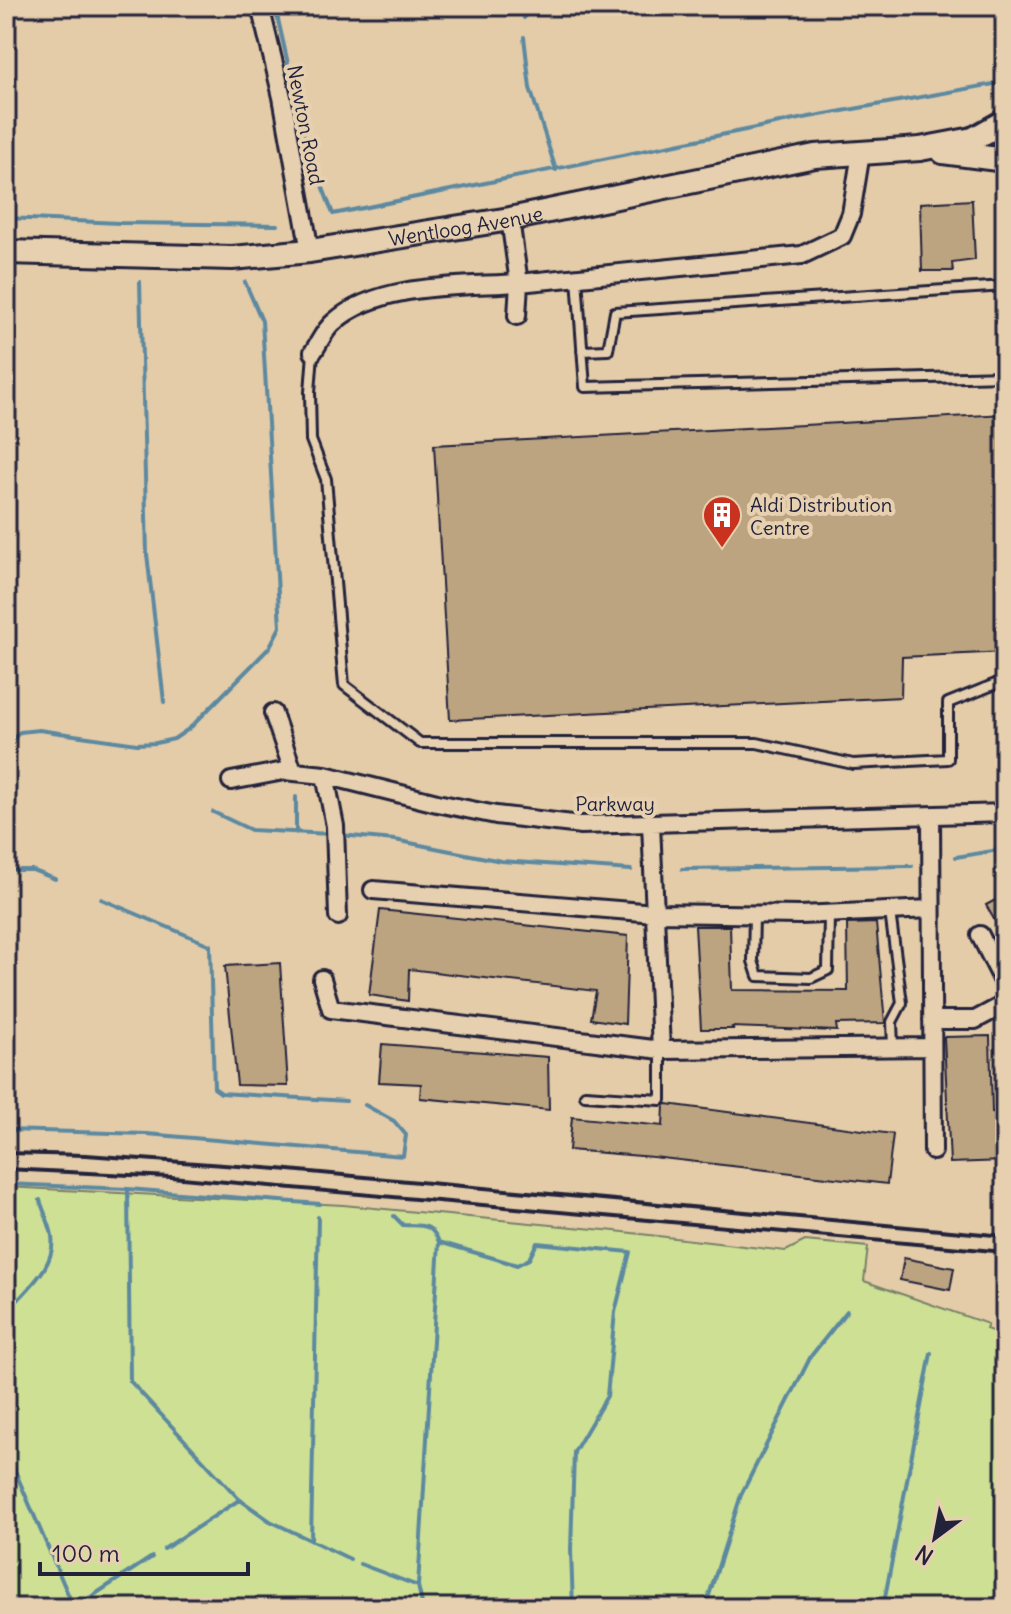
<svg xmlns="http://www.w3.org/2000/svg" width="1011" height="1614" font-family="Delius,sans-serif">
	<rect width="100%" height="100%" fill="#e4cca9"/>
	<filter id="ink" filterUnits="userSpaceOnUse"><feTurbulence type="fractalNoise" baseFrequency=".0125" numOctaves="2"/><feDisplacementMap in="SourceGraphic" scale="16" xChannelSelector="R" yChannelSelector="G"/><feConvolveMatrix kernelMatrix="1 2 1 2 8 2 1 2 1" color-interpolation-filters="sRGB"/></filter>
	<g filter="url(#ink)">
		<path fill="#cee094" stroke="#788168" stroke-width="2" d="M6,1187L343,1205L615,1231L786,1251L805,1241L868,1247L864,1281L988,1324L986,1329L1005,1336V1608H6Z"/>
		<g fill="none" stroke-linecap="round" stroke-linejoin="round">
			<path stroke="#5c89a0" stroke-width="4" d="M275,6L306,144L333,214L809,117L1005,82
				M524,18L528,6
				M524,37L530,88L556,170
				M6,218L120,223L277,225
				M140,282L147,554L164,702
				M6,750L10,742L20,732L39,730L137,744L156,743L174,739L190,728L269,648L280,627L262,321L245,282
				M213,812L251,830L331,834
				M296,833V797
				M340,835L395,840L501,861L631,870
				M956,857L1005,849
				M682,869L912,866
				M6,870H32L55,879
				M101,899L210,945L214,1088L221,1093L346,1101
				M6,1130L147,1134L403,1156L406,1135L394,1121L365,1105
				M6,1184L128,1189L320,1204
				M128,1189L130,1381L239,1499L270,1521L350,1559
				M394,1216L403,1225C422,1226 431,1222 439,1242L418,1586L423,1608
				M439,1242L517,1265L529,1259L537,1243L630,1252L615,1312L607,1396L574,1452L571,1550L573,1608
				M6,1313C26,1289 60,1265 51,1231C48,1220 43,1210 40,1200
				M6,1450L74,1608
				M311,1540L318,1217
				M164,1549L239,1500
				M360,1564L418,1586
				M74,1608L152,1557
				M705,1608L741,1495L811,1356L847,1311
				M883,1608L931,1353"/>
		</g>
		<path fill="#bca481" stroke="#22223b" stroke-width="2" d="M972,200L975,260L952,263L953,271H922L920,203Z
			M1005,414V652L902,657L901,697L450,720L434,445Z
			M1005,895V939L986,905Z
			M380,910L628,936L625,1024L591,1019L596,991L409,969L408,1001L369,995Z
			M876,923L885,1023L836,1024L837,1031L732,1027L733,1029H701L695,926H730L732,990L848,991L847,924Z
			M280,963L288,1086L237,1085L225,966Z
			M990,1036L992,1112L1005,1113V1161L950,1163L944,1037Z
			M382,1044L548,1057L549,1110L420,1098L421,1084L379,1082Z
			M667,1104L893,1134L887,1184L653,1157L569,1150L572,1117L663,1126L664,1106Z
			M904,1258L954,1268L950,1290L900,1280Z"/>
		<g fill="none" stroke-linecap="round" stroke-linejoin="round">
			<g stroke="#22223b" stroke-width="14">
				<path id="lane" d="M577,278L585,387L1005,376
					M582,351L608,350L615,312L1005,286
					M313,353L310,392L311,440L326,479L344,685L420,743H757L853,764L948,759V703L998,683H1005
					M890,912L902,1003L892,1022L893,1047
					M754,915L753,961L758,976L811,978L828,970L829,914
					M585,1095L661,1100V1050"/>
			</g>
			<g stroke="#22223b" stroke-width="22">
				<path id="street" d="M260,6L282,97L310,251
					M510,219L519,283L802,255L842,236L851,214L861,153
					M313,352C319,343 325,329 334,322C379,282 462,287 519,283L517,316
					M273,713L293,771
					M325,775L335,826L338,916
					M231,781L284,771L325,775L437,803L496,815L581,825L1005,813
					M931,816L933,1151
					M651,824L661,1050
					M373,890L655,913L800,915L931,909
					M980,935L1005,985
					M322,979L331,1009L661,1050L932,1047
					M932,1020H975L1005,1004"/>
			</g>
			<g stroke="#22223b" stroke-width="28">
				<g id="secondary">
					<path d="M943,152L1005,160"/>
					<path id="s1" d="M6,252L232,258L310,251L510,219L815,156L920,149L973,139L1005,121"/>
				</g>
			</g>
			<use href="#lane" stroke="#e7d0b0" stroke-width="8"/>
			<use href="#street" stroke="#e7d0b0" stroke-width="16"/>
			<use href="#secondary" stroke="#e7d0b0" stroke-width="22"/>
			<path stroke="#22223b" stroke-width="4" d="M6,1153L86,1155L278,1169L1005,1236
				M6,1169L171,1177L1005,1252"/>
		</g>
	</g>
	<defs>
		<g id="building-pin" transform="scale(2)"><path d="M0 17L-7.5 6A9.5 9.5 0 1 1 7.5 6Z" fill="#c8321e" stroke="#e7d0b0"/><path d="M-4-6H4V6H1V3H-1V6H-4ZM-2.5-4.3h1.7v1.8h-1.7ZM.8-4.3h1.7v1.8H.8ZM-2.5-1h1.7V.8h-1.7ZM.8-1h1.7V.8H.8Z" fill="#fff"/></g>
	</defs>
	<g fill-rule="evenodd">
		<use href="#building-pin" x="722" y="515"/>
	</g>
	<g text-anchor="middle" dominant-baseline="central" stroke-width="8" stroke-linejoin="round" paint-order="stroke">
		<g font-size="20" fill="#22223b" stroke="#e7d0b0">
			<text transform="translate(306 125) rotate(79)">Newton Road</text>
			<text stroke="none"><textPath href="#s1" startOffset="462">Wentloog Avenue</textPath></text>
			<text x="615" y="803">Parkway</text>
		</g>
		<g font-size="20" fill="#22223b" stroke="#e7d0b0" text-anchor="start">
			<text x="750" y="504">Aldi Distribution<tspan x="750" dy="23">Centre</tspan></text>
		</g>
	</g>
	<rect width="1011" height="1614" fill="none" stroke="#e7d0b0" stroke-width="32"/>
	<rect x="16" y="16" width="979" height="1582" fill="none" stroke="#22223b" stroke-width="3" filter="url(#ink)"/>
	<g transform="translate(935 1538) rotate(212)" stroke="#e7d0b0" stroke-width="6" paint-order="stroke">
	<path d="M0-6L14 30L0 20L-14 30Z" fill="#22223b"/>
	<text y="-12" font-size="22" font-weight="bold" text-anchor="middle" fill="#22223b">N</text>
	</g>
	<path d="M40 1562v12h208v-12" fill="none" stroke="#22223b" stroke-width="4"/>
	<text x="52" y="1562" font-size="24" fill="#22223b" stroke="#e7d0b0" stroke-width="6" paint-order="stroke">100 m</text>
</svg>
